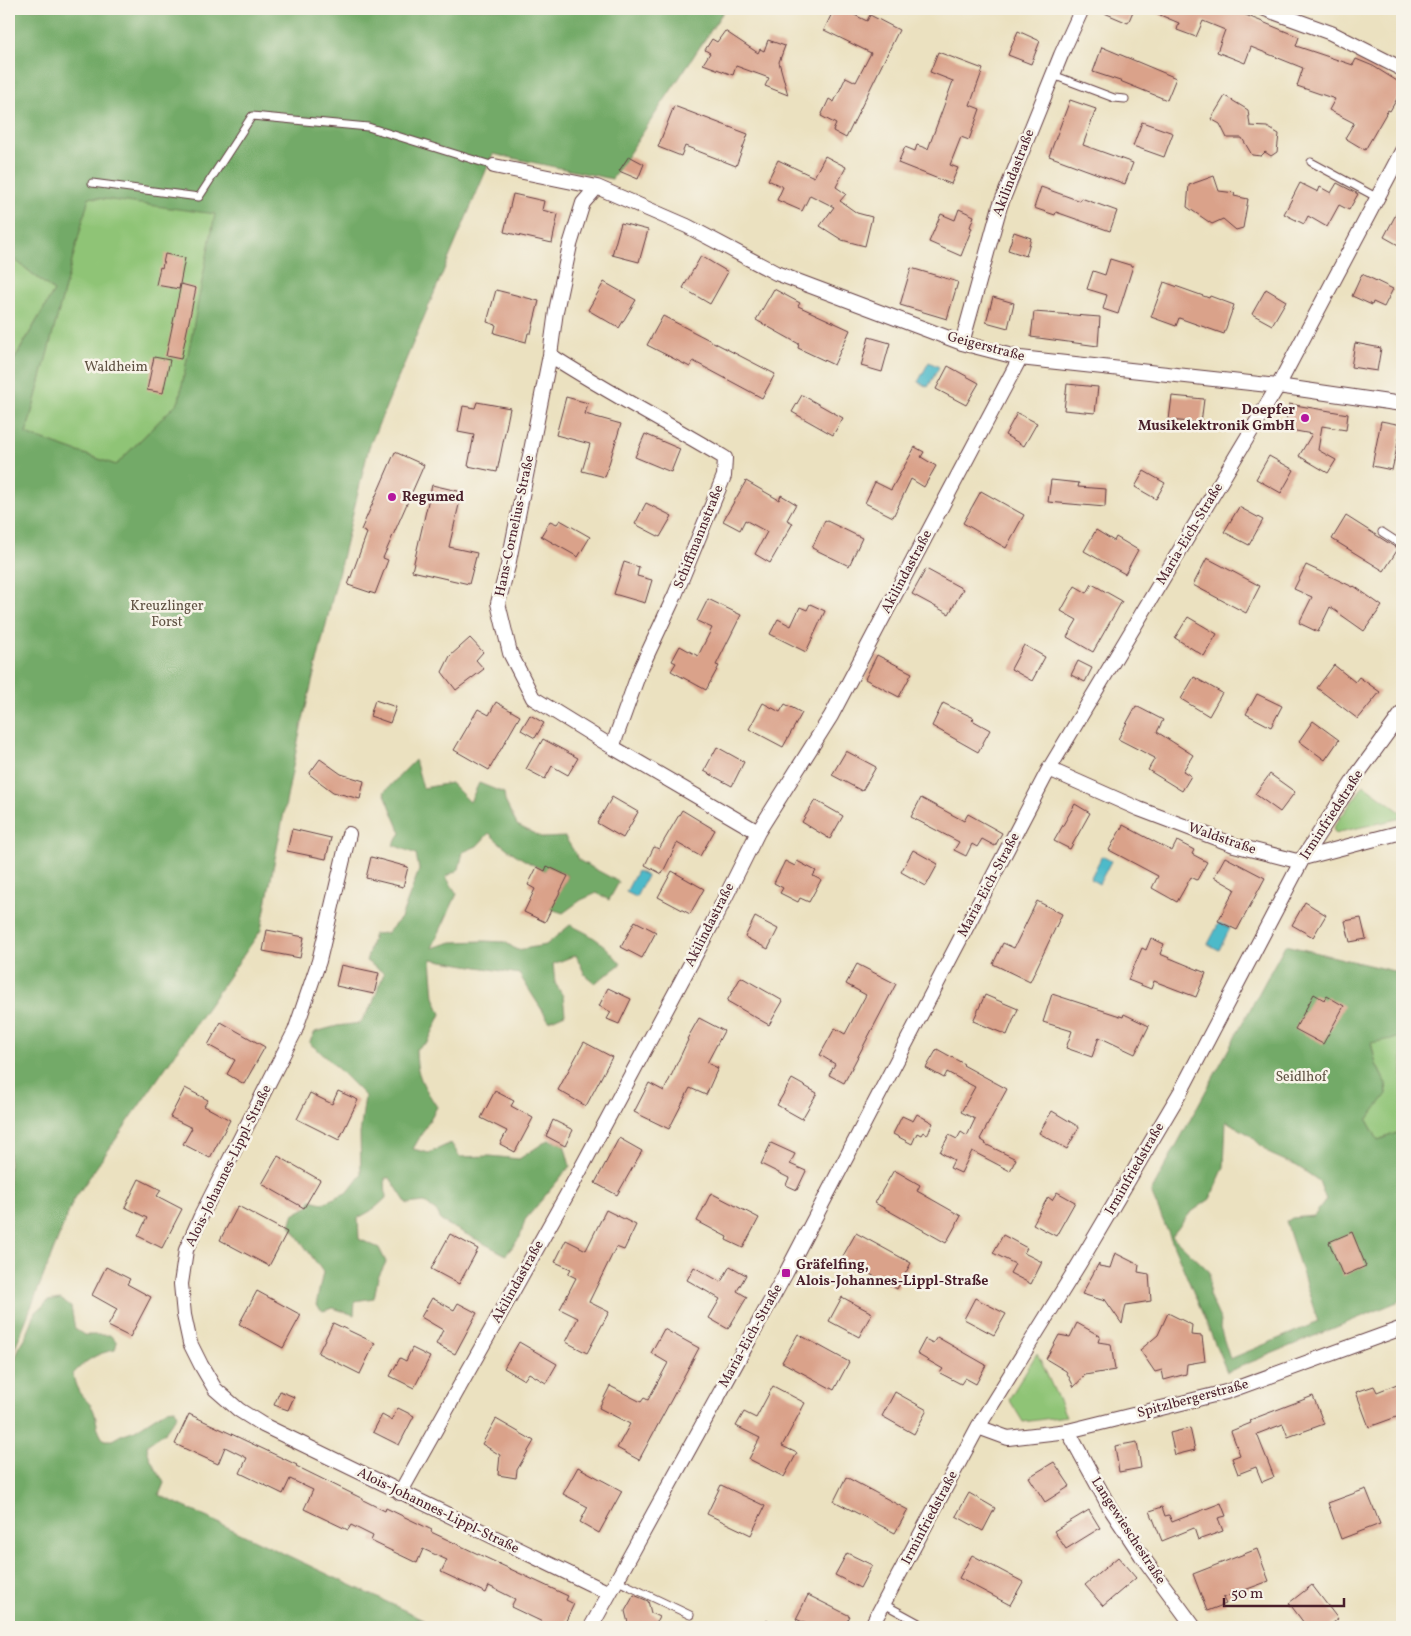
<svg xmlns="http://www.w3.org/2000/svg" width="1411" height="1636" font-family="Vollkorn,serif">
	<rect width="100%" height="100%" fill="#f7f3e8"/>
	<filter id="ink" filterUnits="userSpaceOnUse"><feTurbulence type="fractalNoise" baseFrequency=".02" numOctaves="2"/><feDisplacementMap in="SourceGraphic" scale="10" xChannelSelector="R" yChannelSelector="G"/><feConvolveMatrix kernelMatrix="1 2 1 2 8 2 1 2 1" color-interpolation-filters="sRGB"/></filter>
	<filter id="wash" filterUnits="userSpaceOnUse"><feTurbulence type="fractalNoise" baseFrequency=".0096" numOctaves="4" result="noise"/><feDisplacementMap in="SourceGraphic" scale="20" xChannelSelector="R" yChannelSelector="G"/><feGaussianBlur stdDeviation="1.12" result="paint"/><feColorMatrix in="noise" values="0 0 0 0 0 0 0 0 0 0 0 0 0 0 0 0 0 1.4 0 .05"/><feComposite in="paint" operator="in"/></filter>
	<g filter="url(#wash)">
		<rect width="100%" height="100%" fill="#ebe1c0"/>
		<path fill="#8fc476" stroke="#6c7250" d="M89,197L216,213L179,401L116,465L26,434Z
			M9,255L54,291L12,363L9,361Z
			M1364,785L1402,813V818L1335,833L1333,828Z
			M1402,1037V1131L1378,1140L1367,1120L1387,1093L1386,1084L1376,1064L1371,1042Z
			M1037,1353L1066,1416L1023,1422L1009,1399Z"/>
		<path fill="#73aa67" stroke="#5e6449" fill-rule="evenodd" d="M9,9H725L612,179L493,154L369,447L299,736L261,930L73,1201L9,1363V361L13,362L54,291L9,255ZM89,197L215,214L179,401L116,465L26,434Z
			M415,760L423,788L451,783L470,802L479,783L504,793L505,801L517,825L543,838L565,837L580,861L619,882L609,900L597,893L581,900L563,913L551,909L568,876L548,866L545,871C523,860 506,850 489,833L477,846L463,852L459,869L446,877L457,894L432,948L452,942L484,941L505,942L517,950L546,945L570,925C594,936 604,943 621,964L595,983L585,975L576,955L553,964L555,983L563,996L565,1014L549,1021L519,974L431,959L434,997L441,1014L428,1042L416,1049C416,1076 423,1085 437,1107L413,1149L429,1153L451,1143L460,1157L490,1156L519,1159L548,1140L564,1144L570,1166L525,1220L520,1237L506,1255L441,1221L438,1213L424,1202L407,1204L390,1178H385L386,1198L374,1209L358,1218L359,1239L379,1248L386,1262L378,1278L374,1298L355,1301L354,1315L333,1308L323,1311L316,1305L323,1272L290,1226L293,1215L309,1206L311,1200L323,1203L348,1192L361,1175L360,1134L365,1096L324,1055L309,1043L315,1032L337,1026L360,1023L372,1005L384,973L366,961L374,934L387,933L401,918L419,870L416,854L393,845L401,833L384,792Z
			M1285,945L1402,973V1037L1371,1043L1376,1064L1386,1084L1387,1094L1367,1120L1378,1140L1402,1131V1300L1227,1372L1151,1192ZM1226,1121L1250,1135L1270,1154L1297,1166L1319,1181L1326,1200L1314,1216L1292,1218L1286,1222L1318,1322L1230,1359L1220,1328L1221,1321L1209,1295L1210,1272L1172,1236L1190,1213L1210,1199L1224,1167Z
			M60,1299L71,1307L75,1329L84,1335H110L117,1342L115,1350C97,1353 86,1360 73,1374C74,1379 75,1385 78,1390C81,1397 89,1401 93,1409C98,1420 95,1429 104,1440H112L121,1435L135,1430L166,1410L175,1409L177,1415L165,1432L147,1445C147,1459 158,1470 164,1483L159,1495L423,1619L419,1627H9V1377L19,1348L27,1335L35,1313L48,1301Z"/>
		<path fill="#4ebac9" stroke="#4c6c7a" d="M929,362L939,367L928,387L918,382Z
			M1102,856L1111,861L1099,884L1090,879Z
			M637,871L647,876L636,897L626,892Z
			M1219,923L1230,928L1219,950L1208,944Z"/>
		<g id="blocks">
			<path fill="#daa28a" d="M834,9H842L867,21L870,15L899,30L846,138L833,131L836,124L821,116L829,99L834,102L846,77L856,82L871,53L824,30Z
				M1095,9H1134L1128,23Z
				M1146,9H1231L1299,37L1296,46L1353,65L1356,59L1373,66L1402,84V90L1390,111L1388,110L1365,150L1345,138L1354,123L1329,110L1335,99L1297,86L1303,68L1251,47L1245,63L1217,52L1225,30L1203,21L1196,37L1177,30L1179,23Z
				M725,31L758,53L760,49L764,51L768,40L785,46L779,62L788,95L765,86L769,78L736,66L733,75L703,64L710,53L705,50L712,39L717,42Z
				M1018,31L1040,41L1031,64L1008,55Z
				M1102,47L1176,78L1167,100L1120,81L1093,72Z
				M938,52L983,69L970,105L980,109L969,140L961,137L950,165L958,168L951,184L898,163L905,147L915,151L917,145L928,149L953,81L930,72Z
				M1225,96L1248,110L1250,126L1267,127L1279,134L1277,152L1271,156L1265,152L1261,156L1252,155L1242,138H1227L1220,124L1211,119Z
				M1070,100L1096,109L1083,145L1133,163L1125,184L1049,156Z
				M674,106L748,134L736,166L685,146L681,156L658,147Z
				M1142,122L1173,133L1164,157L1133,146Z
				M629,156L644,164L638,179L619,171Z
				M825,156L846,167L836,187L846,194L840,201L857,213L872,217L865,246L842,240L820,226L834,207L810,195L802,211L777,200L783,187L768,180L778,160L814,177Z
				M1214,176L1219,191L1235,193L1234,196L1248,199L1243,228L1236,230L1223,219L1212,224L1187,207L1189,185Z
				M1300,183L1318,192L1320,187L1331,193L1337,183L1358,194L1349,210L1339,205L1327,227L1308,216L1304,224L1284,214Z
				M1041,187L1080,201L1081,198L1117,211L1110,231L1056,212L1055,215L1034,208Z
				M513,194L544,201L542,210L558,214L552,243L504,232Z
				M1402,203V247L1384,237Z
				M959,209L974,216L970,227L972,228L961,256L929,242L941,214L955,220Z
				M621,223L648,230L639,262L612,255Z
				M1014,232L1031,238L1026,256L1008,250Z
				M165,254L185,258L179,289L156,285L160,267L162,268Z
				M701,256L728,272L710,304L683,288Z
				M1110,259L1133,266L1118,314L1103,309L1107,295L1087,289L1093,271L1105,275Z
				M911,268L958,282L947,319L900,305Z
				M1362,274L1393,289L1384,307L1373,302L1372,305L1352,296Z
				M604,282L636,300L619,328L588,310Z
				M1164,282L1209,298L1210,296L1234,305L1224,334L1179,318L1176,326L1151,317Z
				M181,284L196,288L181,359L166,356Z
				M774,289L800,303L798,306L850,330L834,365L798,348L799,344L756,320Z
				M1266,289L1286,301L1272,325L1252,314Z
				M496,290L539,301L531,333H528L526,342L494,333L496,325L487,322Z
				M993,297L1014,303L1008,328L986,322Z
				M1034,312L1100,317L1098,346L1031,337Z
				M663,316L775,374L762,398L693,361L690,367L647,345Z
				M869,337L890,343L882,372L861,366Z
				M1355,343L1381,348L1377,371L1351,367Z
				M154,357L170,360L163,393L147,390Z
				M948,366L979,383L966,405L936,389Z
				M1067,384L1098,387L1095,413L1064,410Z
				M802,395L843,418L833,435L792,412Z
				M1172,396L1204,399L1201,423L1169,420Z
				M566,397L588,403L585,414L621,424L605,477L582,471L590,444L556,435Z
				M477,402L510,408L497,472L468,466L474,435L458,432L463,406L475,408Z
				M1289,404L1348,414L1346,430L1322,426L1318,450L1336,460L1328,473L1299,456L1312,434L1285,429Z
				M1017,413L1037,423L1024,446L1005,435Z
				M1381,421L1402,425L1392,470L1372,466Z
				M645,434L680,449L671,472L635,457Z
				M915,447L924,452L921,457L936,466L924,487L911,479L893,517L865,503L875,482L891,490Z
				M395,452L424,465L383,558L388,560L375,594L348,585L367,533L361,530Z
				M1269,456L1294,470L1281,493L1256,479Z
				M1144,471L1165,483L1156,499L1135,487Z
				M1051,480L1079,483L1078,487L1106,489L1105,507L1048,502Z
				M746,481L779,500L781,495L796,504L787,520L793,523L770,563L755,554L767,532L745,520L740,530L723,521Z
				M432,485L462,492L449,547L477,553L469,584L412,571Z
				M981,491L1024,515L1006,548L963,523Z
				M646,503L672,516L660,537L635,524Z
				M1239,507L1263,520L1249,545L1224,532Z
				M1346,516L1398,549L1384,571L1332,539Z
				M560,520L590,537L578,557L541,536L550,521L557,524Z
				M825,520L862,538L849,566L812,548Z
				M1096,530L1114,541L1116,537L1138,550L1125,574L1084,551Z
				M1207,558L1260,586L1246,613L1193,585Z
				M624,562L639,567L637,576L652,580L645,603L614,594Z
				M1306,565L1353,587L1354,586L1382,606L1364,631L1330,607L1318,632L1299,623L1312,597L1294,589Z
				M926,569L963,589L949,614L912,594Z
				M1092,584L1122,601L1093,652L1067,637L1077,620L1061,611L1075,586L1087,593Z
				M708,599L741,615L716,665L719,666L706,690L671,671L676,663L672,661L680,646L698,656L712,628L697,621Z
				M810,604L825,611L806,652L770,634L778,619L791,626L800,607L807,610Z
				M1188,617L1217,634L1204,656L1175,638Z
				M470,638L483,652L476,660L484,669L456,690L442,672L450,656Z
				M1024,645L1045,657L1032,681L1011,669Z
				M877,655L912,673L899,697L865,679Z
				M1078,661L1092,668L1085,682L1071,675Z
				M1334,665L1355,682L1359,677L1380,692L1358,719L1317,688Z
				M1194,677L1222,693L1209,716L1181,699Z
				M1257,694L1282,706L1271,727L1246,714Z
				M375,700L396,707L390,723L370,716Z
				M496,702L520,716L489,770L454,750L478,709L489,715Z
				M763,703L780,712L785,704L802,713L783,747L749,729Z
				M943,703L974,718L972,720L990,730L978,752L932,726Z
				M1136,706L1163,720L1157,732L1193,755L1183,771L1191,776L1182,791L1148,770L1155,758L1118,739Z
				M530,715L544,723L535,738L521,730Z
				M1313,721L1339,740L1325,760L1299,741Z
				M543,739L578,758L568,775L552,766L545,779L526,769Z
				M717,747L744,762L732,786L704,771Z
				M846,751L876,767L862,791L832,775Z
				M320,759L341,774L364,781L360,799L333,792L309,774Z
				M1270,774L1295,792L1280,812L1255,794Z
				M612,797L638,812L623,838L597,823Z
				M921,798L964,821L968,814L1002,833L995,846L982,839L977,847L972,844L966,856L954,850L959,842L911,817Z
				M815,800L843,816L830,839L802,822Z
				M1075,804L1090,813L1070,849L1054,841Z
				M682,810L715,830L700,856L677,843L662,874L645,865L654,847L659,849Z
				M1123,825L1172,851L1177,841L1194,850L1192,854L1207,862L1197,880L1191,877L1177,902L1152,888L1158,876L1109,850Z
				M292,829L331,838L326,859L287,851Z
				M913,850L938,864L926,886L901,872Z
				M371,857L408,867L403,887L366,878Z
				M1225,857L1265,878L1237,930L1218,921L1235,889L1214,877Z
				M785,861L795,866L797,861L816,871L813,876L821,880L809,902L800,898L798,902L780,893L783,888L774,883Z
				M547,866L568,876L545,922L524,912L535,889L528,885L537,867L545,871Z
				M672,871L704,889L690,914L658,897Z
				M1037,901L1062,914L1030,982L993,964L1003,943L1014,948Z
				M1305,902L1326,915L1313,937L1292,925Z
				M755,917L778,929L768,949L745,937Z
				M1361,918L1366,939L1350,942L1345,921Z
				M635,921L656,932L642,958L621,947Z
				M267,930L304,937L300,958L263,951Z
				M1151,938L1164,944L1160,954L1206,973L1196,997L1154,981L1151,989L1128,980L1142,948L1146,950Z
				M857,964L896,984L844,1083L829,1075L835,1064L820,1055L835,1028L845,1034L866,995L846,984Z
				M341,965L379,973L374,994L336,986Z
				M741,977L783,1001L769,1025L727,1001Z
				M608,988L631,999L619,1024L607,1019L611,1012L599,1006Z
				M1052,994L1123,1017L1124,1014L1149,1026L1135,1054L1099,1037L1092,1057L1066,1048L1072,1031L1043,1022Z
				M1314,994L1324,1000L1327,996L1344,1006L1323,1044L1295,1029Z
				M985,995L1018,1009L1007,1035L973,1021Z
				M699,1018L724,1031L707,1063L718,1068L706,1095L690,1088L669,1129L634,1112L649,1083L664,1091L688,1040L687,1039Z
				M221,1022L265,1047L244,1084L227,1074L235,1060L208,1045Z
				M584,1042L612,1057L586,1106L558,1090Z
				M937,1049L964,1064L963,1065L1007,1089L980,1139L986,1143L985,1144L1016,1159L1010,1171L972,1151L961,1173L950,1168L954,1160L940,1152L949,1135L957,1139L961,1132L967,1136L975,1119L961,1112L975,1087L947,1072L944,1078L926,1068Z
				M792,1079L817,1093L802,1119L777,1105Z
				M185,1088L208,1100L204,1106L230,1120L210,1158L183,1144L192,1128L170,1117Z
				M338,1091L358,1100L339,1140L297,1119L310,1093L332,1104Z
				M495,1091L514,1101L511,1106L533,1118L515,1152L500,1144L507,1131L481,1118Z
				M1052,1111L1079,1127L1067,1149L1039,1133Z
				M917,1114L933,1123L927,1135L923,1132L921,1135L917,1133L912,1144L893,1134L902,1116L913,1121Z
				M553,1120L573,1130L565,1146L546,1136Z
				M619,1138L642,1151L617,1195L595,1183Z
				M771,1143L795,1154L790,1164L806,1171L797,1190L786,1185L789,1178L761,1164Z
				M278,1156L320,1180L304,1208L262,1184Z
				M894,1170L920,1185L917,1191L961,1216L946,1243L875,1203Z
				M139,1179L161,1190L157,1196L182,1209L162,1248L138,1236L147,1218L125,1207Z
				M1057,1192L1075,1202L1056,1236L1033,1224L1048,1197L1052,1200Z
				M711,1193L759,1218L743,1248L726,1240L727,1237L697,1221Z
				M238,1206L287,1232L269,1266L220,1240Z
				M606,1210L636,1225L624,1250L616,1247L589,1302L609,1312L587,1353L566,1342L578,1318L560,1309L576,1278L568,1274L571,1269L555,1262L566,1240L586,1250Z
				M1352,1232L1366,1266L1343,1276L1329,1242Z
				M856,1233L911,1263L897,1289L859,1268L856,1272L839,1263Z
				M450,1234L478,1249L459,1284L431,1269Z
				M1003,1235L1027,1248L1024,1253L1042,1262L1031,1284L1010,1273L1015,1264L993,1253Z
				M1115,1253L1139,1265L1138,1272L1149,1274L1151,1301L1126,1305L1122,1324L1104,1298L1105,1301L1082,1294L1099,1263V1266L1110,1268Z
				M730,1266L746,1275L737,1291L747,1297L728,1329L709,1318L720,1299L687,1280L694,1267L721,1282Z
				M106,1267L130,1279L127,1284L151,1297L130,1337L108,1326L117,1309L92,1295Z
				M257,1291L301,1315L283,1348L239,1324Z
				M842,1297L872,1313L859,1337L829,1321Z
				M432,1298L454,1310L458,1303L477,1313L455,1354L436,1344L443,1330L421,1317Z
				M975,1298L1006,1314L994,1335L964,1319Z
				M1168,1313L1192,1325L1191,1335L1202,1336L1205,1361L1187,1364L1186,1374L1164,1380L1162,1370L1155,1372L1140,1350L1158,1335Z
				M333,1323L375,1343L360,1374L318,1353Z
				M1077,1323L1100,1336L1098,1342L1111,1344L1115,1370L1085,1375L1074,1387L1066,1371L1046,1359L1059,1335L1070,1337Z
				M664,1329L699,1348L639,1460L617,1448L630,1424L599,1408L610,1386L641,1402L644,1398L648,1400L668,1363L651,1353Z
				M798,1334L849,1362L834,1390L782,1362Z
				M937,1337L986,1365L976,1384L965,1378L961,1384L940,1373L943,1369L917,1354L925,1339L933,1343Z
				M519,1342L557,1364L546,1383L529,1373L524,1380L504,1368Z
				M412,1348L430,1357L414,1388L390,1376L400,1358L406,1361Z
				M1402,1382V1415L1369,1427L1356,1392L1374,1386L1377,1392Z
				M773,1386L805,1403L782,1446L797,1453L784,1477L749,1459L760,1438L736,1426L744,1412L756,1418Z
				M280,1391L294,1397L288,1410L274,1405Z
				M895,1392L927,1410L914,1434L882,1416Z
				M1313,1396L1324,1424L1288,1437L1283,1424L1257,1434L1274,1477L1262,1482L1256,1467L1238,1474L1232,1458L1240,1455L1231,1431L1251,1423L1250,1420Z
				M398,1408L414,1416L399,1445L373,1432L382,1415L391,1420Z
				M189,1414L297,1465L296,1466L363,1499V1500L385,1511L386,1508L432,1530L431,1532L568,1596L566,1600L574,1604L563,1627H553L511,1607L515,1599L489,1586L486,1593L441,1572L447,1560L423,1549L417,1563L371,1541L373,1536L351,1525L348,1530L304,1509L313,1490L290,1479L283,1494L240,1473L247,1458L225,1447L218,1464L175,1444Z
				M496,1419L534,1441L517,1470L516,1478L498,1475L500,1455L482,1444Z
				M1190,1428L1195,1450L1175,1455L1170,1433Z
				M1137,1442L1141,1468L1119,1472L1115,1446Z
				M1054,1462L1070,1486L1045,1502L1029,1477Z
				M578,1467L622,1491L599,1533L580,1522L588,1507L563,1494Z
				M846,1477L908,1510L895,1533L834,1501Z
				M721,1485L765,1506L751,1535L707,1514Z
				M1366,1489L1380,1524L1341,1539L1328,1503Z
				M969,1493L995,1508L983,1531L956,1516Z
				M1221,1503L1226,1516L1218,1518L1223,1531L1198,1540L1194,1528L1162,1541L1150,1511L1162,1507L1165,1516L1169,1515L1172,1522Z
				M1089,1510L1100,1528L1066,1549L1054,1531Z
				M1257,1549L1269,1581L1223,1598L1226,1604L1207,1611L1193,1574Z
				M847,1553L872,1565L860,1588L835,1575Z
				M972,1555L1023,1582L1010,1605L959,1578Z
				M1118,1557L1136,1578L1103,1606L1085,1585Z
				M1312,1585L1338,1619L1328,1627H1307L1289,1603Z
				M634,1595L648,1601L651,1613L659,1617L654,1627H629L625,1611Z
				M808,1595L850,1616L844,1627H813L796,1619Z"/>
		</g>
	</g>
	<g filter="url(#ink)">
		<use href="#blocks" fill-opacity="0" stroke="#623c41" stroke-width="1"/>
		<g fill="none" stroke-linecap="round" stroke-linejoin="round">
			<g stroke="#623c41" stroke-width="9">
				<path id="lane" d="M1053,75L1114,98L1125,99
					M1311,162L1378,198
					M92,183L199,197L252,116L368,127L494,166
					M1382,532L1402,545
					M616,1580L690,1615
					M884,1604L926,1627
					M766,1627L768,1625L771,1627"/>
			</g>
			<g stroke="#623c41" stroke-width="16">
				<path id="street" d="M1265,9L1331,33L1402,69
					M494,166L597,187L687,226L776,273L962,343L1020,358L1278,386L1402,404
					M597,187L583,203L570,245L556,311L550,355L508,566L498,603L510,653L533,698L614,748L758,832
					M962,343L1000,206L1061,55L1082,9
					M550,355C607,392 667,423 725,458L724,476L675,595L640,670L614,742V748
					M1049,769L1139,809L1234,845L1297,861L1303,858L1402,832
					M349,834L319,961L295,1031L201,1216L186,1250L181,1284L184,1315L190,1343L201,1365L215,1389L239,1410L263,1425L609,1593
					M978,1427L1008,1438L1068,1431L1226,1392L1402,1328
					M1068,1431L1110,1508L1141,1555L1194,1627
					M400,1493L570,1189L712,924L758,832L831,716L1020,358
					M591,1627L786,1273L1049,769L1278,386L1402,151
					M871,1627L978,1427L1079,1264L1181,1091L1303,858L1359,772L1402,713"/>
			</g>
			<use href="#lane" stroke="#fff" stroke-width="7"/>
			<use href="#street" stroke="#fff" stroke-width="14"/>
		</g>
	</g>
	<g fill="#b5179e" stroke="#f7f3e8" stroke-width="2">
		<circle cx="1305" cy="418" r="5"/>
		<circle cx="392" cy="497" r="5"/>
		<rect x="781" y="1268" width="10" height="10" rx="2.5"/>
	</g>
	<g text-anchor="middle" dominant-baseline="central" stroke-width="5" stroke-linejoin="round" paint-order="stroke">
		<g font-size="14" fill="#4a1f2b" stroke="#f7f3e8">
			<text transform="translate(1014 173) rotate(-69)">Akilindastraße</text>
			<text transform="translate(986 347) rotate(15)">Geigerstraße</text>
			<text transform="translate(515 526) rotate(-78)">Hans-Cornelius-Straße</text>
			<text transform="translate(1190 534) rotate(-59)">Maria-Eich-Straße</text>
			<text transform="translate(699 537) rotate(-68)">Schiffmannstraße</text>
			<text transform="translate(907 572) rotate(-62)">Akilindastraße</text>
			<text transform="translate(1332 815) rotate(-57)">Irminfriedstraße</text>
			<text transform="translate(1222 839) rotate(19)">Waldstraße</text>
			<text transform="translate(989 885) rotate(-62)">Maria-Eich-Straße</text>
			<text transform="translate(710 925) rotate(-63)">Akilindastraße</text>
			<text transform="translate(229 1166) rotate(-64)">Alois-Johannes-Lippl-Straße</text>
			<text transform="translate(1135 1169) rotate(-60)">Irminfriedstraße</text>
			<text transform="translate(518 1282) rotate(-61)">Akilindastraße</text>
			<text transform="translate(751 1336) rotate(-61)">Maria-Eich-Straße</text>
			<text transform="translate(1193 1399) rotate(-15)">Spitzlbergerstraße</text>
			<text transform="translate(438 1511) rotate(26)">Alois-Johannes-Lippl-Straße</text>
			<text transform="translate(930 1518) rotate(-62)">Irminfriedstraße</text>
			<text transform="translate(1128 1531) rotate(57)">Langewieschestraße</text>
		</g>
		<g font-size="14" fill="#5f5142" stroke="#f7f3e8">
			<text x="116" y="367">Waldheim</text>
			<text x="167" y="606">Kreuzlinger<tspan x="167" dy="16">Forst</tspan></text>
			<text x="1301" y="1077">Seidlhof</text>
		</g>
		<g font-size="14" font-weight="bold" fill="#4a1f2b" stroke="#f7f3e8" text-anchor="start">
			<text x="1295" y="410" text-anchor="end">Doepfer<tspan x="1295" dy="16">Musikelektronik GmbH</tspan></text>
			<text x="402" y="497">Regumed</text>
			<text x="796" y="1265">Gräfelfing,<tspan x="796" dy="16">Alois-Johannes-Lippl-Straße</tspan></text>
		</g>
	</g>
	<rect width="1411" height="1636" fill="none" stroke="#f7f3e8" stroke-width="30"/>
	<path d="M1224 1598v8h120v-8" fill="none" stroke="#4a1f2b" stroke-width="2.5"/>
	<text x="1231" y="1598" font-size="15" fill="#4a1f2b" stroke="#f7f3e8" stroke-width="4" paint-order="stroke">50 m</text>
</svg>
